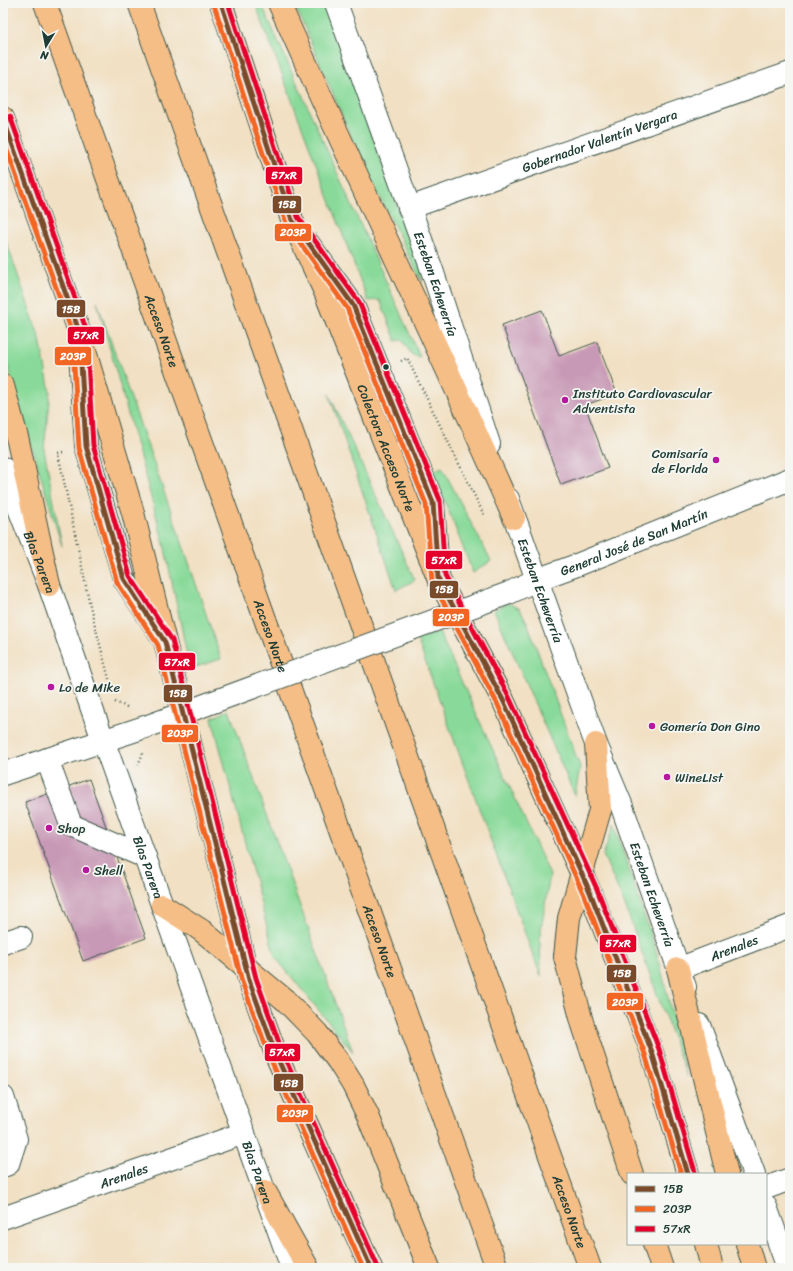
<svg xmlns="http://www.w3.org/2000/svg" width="793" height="1271" font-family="Sriracha,sans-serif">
	<rect width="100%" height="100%" fill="#f6f6f2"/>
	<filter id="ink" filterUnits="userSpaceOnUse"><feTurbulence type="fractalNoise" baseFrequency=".025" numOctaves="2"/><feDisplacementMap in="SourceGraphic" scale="8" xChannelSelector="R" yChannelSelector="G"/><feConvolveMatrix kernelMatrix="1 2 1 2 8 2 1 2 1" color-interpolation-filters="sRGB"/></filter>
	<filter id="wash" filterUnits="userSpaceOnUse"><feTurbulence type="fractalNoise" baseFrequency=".012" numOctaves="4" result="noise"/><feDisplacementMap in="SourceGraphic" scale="16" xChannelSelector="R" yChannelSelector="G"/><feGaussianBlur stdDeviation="0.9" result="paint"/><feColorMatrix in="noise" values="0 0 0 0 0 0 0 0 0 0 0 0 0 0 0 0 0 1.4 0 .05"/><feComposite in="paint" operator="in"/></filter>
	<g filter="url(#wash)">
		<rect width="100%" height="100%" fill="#f1e0c3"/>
		<path fill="#89da9a" stroke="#548c67" d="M255,3H261L420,357L412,355L402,340L396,341L380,300L368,301Z
			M294,3H324L398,208L421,268L422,282L360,157Z
			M3,232L40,339L50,392L44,449L62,546L16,395L3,346Z
			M97,302L187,557L221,659L190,669L164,544Z
			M329,394L415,580L396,590Z
			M442,467L491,561L473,573L433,471Z
			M508,603L520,609L527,622L580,767L575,796L494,610Z
			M439,632L550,875L540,936L541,977L417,639Z
			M229,710L353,1052L275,957L212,718Z
			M614,824L659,960L687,1077L624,903L603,855Z"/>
		<g id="blocks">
			<path fill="#c899b6" d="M542,310L559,356L597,342L617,394L585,405L608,468L561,485L502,325Z
				M89,779L146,938L83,961L25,802Z"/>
		</g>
	</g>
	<g filter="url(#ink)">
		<use href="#blocks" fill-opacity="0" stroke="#3e5549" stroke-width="1"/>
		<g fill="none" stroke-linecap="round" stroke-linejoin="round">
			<g stroke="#3e5549" stroke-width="24">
				<g id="minor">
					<path id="s1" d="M336,3L432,270L489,444"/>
					<path id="s2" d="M409,208L790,73"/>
					<path d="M308,243L353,305L433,502L438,573"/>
					<path d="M80,352L86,446L124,579L164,640"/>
					<path id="s3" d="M3,468L49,585L92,709L292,1268"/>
					<path id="s4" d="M508,499L596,744L621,804L685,987"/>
					<path id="s5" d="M509,593L536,580L577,565L790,479"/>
					<path d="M47,759L71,825L145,857"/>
					<path d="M3,774L148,726"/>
					<path d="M3,943L21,937"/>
					<path id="s6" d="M678,969L790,926"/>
					<path d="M699,1025L754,1174"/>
					<path d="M3,1097L16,1139L8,1164L3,1166"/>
					<path d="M766,1188L790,1179"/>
					<path d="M766,1207L788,1268"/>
					<path id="s7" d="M3,1218L244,1133"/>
				</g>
			</g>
			<g stroke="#3e5549" stroke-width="24">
				<g id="highway">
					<path id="s8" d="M45,3L497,1268"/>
					<path id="s9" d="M139,3L590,1268"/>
					<path id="s10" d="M221,3L292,220L325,292L438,578L503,700L590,892L652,1052L688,1174"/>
					<path d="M279,3C355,176 438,345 514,518"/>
					<path d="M3,118L79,331L133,513L249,980L277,1057L371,1268"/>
					<path d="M3,386L18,441L49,585"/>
					<path d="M596,744L600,810"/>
					<path d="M162,905L201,930"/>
					<path d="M565,957L582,1022L632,1174"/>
					<path d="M678,969L727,1174"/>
					<path d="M285,1000L317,1033L338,1061L353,1085L368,1116L429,1268"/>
					<path d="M265,1191L308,1268"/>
					<path d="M654,1244L662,1268"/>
					<path d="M706,1244L712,1268"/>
					<path d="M747,1244L754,1268"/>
				</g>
			</g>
			<path stroke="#3e5549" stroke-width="2.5" stroke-dasharray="1 3" stroke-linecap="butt" d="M401,361L407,358L485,517
				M63,452L58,453L91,610L109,679
				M115,702L127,707
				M138,765L143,753"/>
			<use href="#minor" stroke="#fff" stroke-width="22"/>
			<use href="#highway" stroke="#f6be87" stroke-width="22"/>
			<g stroke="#3e5549" stroke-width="24" stroke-linecap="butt">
				<path id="minor-bridge" d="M148,726L509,593"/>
			</g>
			<g stroke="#3e5549" stroke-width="24" stroke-linecap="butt">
				<path id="highway-bridge" d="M201,930L285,1000
					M565,957L569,918L600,810"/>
			</g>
			<use href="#minor-bridge" stroke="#fff" stroke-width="22"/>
			<use href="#highway-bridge" stroke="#f6be87" stroke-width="22"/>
			<g stroke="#f6f6f2" stroke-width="8">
				<path id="bus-1" d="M221,3L292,220L353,305L433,502L438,578L503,700L590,892L652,1052L688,1174
					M3,118L79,331L86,446L124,579L165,642L249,980L277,1057L371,1268"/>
			</g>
			<g stroke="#f6f6f2" stroke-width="8">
				<path id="bus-2" d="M214,5L286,223L347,308L426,504L432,581L497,703L584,895L645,1054L681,1174
					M3,139L72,332L79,448L117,582L158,645L242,982L271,1060L363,1268"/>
			</g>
			<g stroke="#f6f6f2" stroke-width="8">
				<path id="bus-3" d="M228,3L298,217L359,302L440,500L445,576L509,697L597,889L659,1049L695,1172
					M10,116L86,329L93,445L130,576L172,640L256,978L283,1054L377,1265"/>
			</g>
			<use href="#bus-1" stroke="#7a4b2a" stroke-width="5"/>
			<use href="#bus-2" stroke="#f26522" stroke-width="5"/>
			<use href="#bus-3" stroke="#e4002b" stroke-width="5"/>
		</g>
	</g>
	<circle fill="#1f3d34" stroke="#f6f6f2" stroke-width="1.5" cx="386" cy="367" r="3.5"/>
	<g fill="#b5179e" stroke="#f6f6f2" stroke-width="1.5">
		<circle cx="565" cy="400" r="4"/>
		<circle cx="716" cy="460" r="4"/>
		<circle cx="51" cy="687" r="4"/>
		<circle cx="652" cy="726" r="4"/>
		<circle cx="667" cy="777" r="4"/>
		<circle cx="49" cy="828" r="4"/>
		<circle cx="86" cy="870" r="4"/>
	</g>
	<g text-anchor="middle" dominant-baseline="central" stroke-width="3.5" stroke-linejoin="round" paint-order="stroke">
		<g font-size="13" fill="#1f3d34" stroke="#f6f6f2">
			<text stroke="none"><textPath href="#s2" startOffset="202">Gobernador Valentín Vergara</textPath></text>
			<text stroke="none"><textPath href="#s1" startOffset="298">Esteban Echeverría</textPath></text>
			<text stroke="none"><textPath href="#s8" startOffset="348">Acceso Norte</textPath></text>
			<text stroke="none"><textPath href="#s10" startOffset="475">Colectora Acceso Norte</textPath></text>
			<text stroke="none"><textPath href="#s5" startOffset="135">General José de San Martín</textPath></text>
			<text stroke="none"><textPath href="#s3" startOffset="101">Blas Parera</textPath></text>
			<text stroke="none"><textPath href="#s4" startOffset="97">Esteban Echeverría</textPath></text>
			<text stroke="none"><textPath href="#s8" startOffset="672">Acceso Norte</textPath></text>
			<text stroke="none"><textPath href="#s3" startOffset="425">Blas Parera</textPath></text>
			<text stroke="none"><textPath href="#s4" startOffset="421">Esteban Echeverría</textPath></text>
			<text stroke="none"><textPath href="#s8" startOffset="996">Acceso Norte</textPath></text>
			<text stroke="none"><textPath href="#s6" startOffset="60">Arenales</textPath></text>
			<text stroke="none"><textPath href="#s3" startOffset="749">Blas Parera</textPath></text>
			<text stroke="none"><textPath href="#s7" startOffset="128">Arenales</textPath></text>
			<text stroke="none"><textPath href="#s9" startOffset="1283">Acceso Norte</textPath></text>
		</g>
		<g font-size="13" fill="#1f3d34" stroke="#f6f6f2" text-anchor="start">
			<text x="573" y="393">Instituto Cardiovascular<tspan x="573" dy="15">Adventista</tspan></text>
			<text x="708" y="453" text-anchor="end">Comisaría<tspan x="708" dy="15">de Florida</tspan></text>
			<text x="59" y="687">Lo de Mike</text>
			<text x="660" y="726">Gomería Don Gino</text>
			<text x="675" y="777">WineList</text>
			<text x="57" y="828">Shop</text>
			<text x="94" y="870">Shell</text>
		</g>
	</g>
	<g stroke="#f6f6f2" stroke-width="1.5">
		<rect x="265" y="166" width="38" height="19" rx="4" fill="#e4002b"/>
		<rect x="272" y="195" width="30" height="19" rx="4" fill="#7a4b2a"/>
		<rect x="274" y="223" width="38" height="19" rx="4" fill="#f26522"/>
		<rect x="56" y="299" width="30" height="19" rx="4" fill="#7a4b2a"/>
		<rect x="67" y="326" width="38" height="19" rx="4" fill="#e4002b"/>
		<rect x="54" y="346" width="38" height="20" rx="4" fill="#f26522"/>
		<rect x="425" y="550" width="38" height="20" rx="4" fill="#e4002b"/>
		<rect x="429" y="580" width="30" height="19" rx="4" fill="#7a4b2a"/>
		<rect x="432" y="608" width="38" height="19" rx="4" fill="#f26522"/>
		<rect x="158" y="652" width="38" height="19" rx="4" fill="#e4002b"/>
		<rect x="163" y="684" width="30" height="19" rx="4" fill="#7a4b2a"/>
		<rect x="161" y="724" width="38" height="19" rx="4" fill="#f26522"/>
		<rect x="599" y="934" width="38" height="19" rx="4" fill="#e4002b"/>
		<rect x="606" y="964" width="31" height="19" rx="4" fill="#7a4b2a"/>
		<rect x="606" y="992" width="38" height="19" rx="4" fill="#f26522"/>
		<rect x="264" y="1043" width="37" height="19" rx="4" fill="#e4002b"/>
		<rect x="273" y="1073" width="31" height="19" rx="4" fill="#7a4b2a"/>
		<rect x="276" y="1104" width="38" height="19" rx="4" fill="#f26522"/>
	</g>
	<g font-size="11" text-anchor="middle" font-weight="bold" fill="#fff">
		<text x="284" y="179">57xR</text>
		<text x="287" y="208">15B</text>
		<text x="293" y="236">203P</text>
		<text x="71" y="313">15B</text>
		<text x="86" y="339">57xR</text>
		<text x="73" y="360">203P</text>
		<text x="444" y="564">57xR</text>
		<text x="444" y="593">15B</text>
		<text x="451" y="621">203P</text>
		<text x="177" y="666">57xR</text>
		<text x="178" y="697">15B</text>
		<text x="180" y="737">203P</text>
		<text x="618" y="947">57xR</text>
		<text x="622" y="977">15B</text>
		<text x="625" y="1006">203P</text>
		<text x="282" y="1056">57xR</text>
		<text x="289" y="1087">15B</text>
		<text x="295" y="1117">203P</text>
	</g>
	<rect width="793" height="1271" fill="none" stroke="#f6f6f2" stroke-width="16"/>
	<rect x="627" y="1173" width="140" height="72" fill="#f6f6f2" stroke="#a0aca6"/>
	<rect x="635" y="1186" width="20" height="6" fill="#7a4b2a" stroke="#a0aca6"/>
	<text x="663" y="1193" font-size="12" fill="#1f3d34">15B</text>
	<rect x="635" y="1206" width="20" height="6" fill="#f26522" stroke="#a0aca6"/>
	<text x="663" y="1213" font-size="12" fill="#1f3d34">203P</text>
	<rect x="635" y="1226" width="20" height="6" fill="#e4002b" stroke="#a0aca6"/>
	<text x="663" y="1233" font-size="12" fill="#1f3d34">57xR</text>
	<g transform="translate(46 46) rotate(190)" stroke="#f6f6f2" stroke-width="3" paint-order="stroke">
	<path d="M0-3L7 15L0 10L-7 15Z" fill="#1f3d34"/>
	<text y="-6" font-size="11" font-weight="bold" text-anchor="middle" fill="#1f3d34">N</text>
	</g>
</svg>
